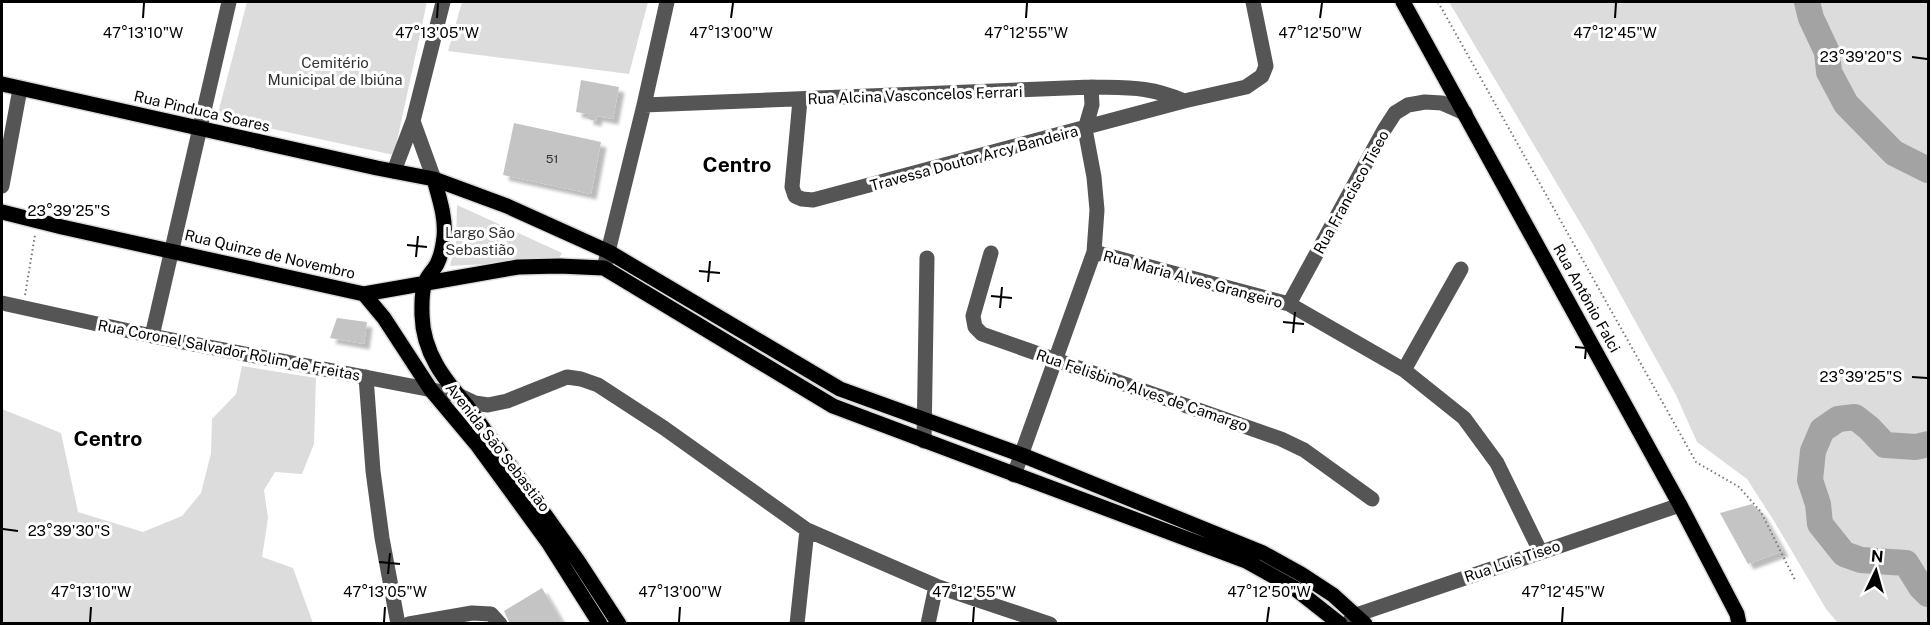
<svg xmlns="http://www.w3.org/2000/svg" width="1930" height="625" font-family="'Public Sans',sans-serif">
	<defs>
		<filter id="shadow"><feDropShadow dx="5.5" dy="5.5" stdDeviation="1.5" flood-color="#0004"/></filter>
	</defs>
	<rect width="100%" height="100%" fill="#fff"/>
	<path fill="#dcdcdc" d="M247,2H427L394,155L217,117Z
		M462,2H648L629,74L448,51Z
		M1449,2H1928V623H1838L1826,609L1774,521L1747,479L1697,442L1676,395L1591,241Z
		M457,205L562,253L558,260L450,266L456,242Z
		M242,366L316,378L314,444L302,474L275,472L264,490L268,518L262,557L293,568L313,623H2V409L61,433L78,512L143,532L182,516L201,493L211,453L212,419L236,394Z"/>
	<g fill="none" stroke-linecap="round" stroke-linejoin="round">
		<path stroke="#a3a3a3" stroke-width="26" d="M1807,2L1811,18L1827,52L1829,72L1846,104L1894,153L1928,170
			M1928,444L1916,447L1885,445L1869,428L1855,417L1838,419L1822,430L1813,451L1810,480L1818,504L1820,524L1844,554L1861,560L1906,563L1921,587L1928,594"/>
	</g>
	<path fill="#c4c4c4" filter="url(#shadow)" d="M581,80L619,87L613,119L597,116L596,121L588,119V114L576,112Z
		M514,123L601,142L591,194L503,175Z
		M337,318L367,322L364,344L330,338Z
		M1752,504L1761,512L1783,551L1748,564L1720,513Z
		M542,588L563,624H510L504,611Z"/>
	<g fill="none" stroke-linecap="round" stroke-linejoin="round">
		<g stroke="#dbdbdb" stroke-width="18">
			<path id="major" d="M1403,2L1680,505L1737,614L1739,624
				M2,84L377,168L434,179L507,206L609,252L840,389L1022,455L1263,553L1301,574L1333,595L1365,624
				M434,179C439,198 446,217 444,237C443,246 441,256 437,264C434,270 427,276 425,283C421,293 422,305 422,315C423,353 444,379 468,407L578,561L619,624
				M2,212L62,227L364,294L518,267L559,266L604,268L833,406L1246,561L1293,587L1340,624
				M364,294L384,318L431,390L478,446L548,542L600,624"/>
		</g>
		<path stroke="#777" stroke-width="2" stroke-dasharray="1.5 3" stroke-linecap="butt" d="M1438,2L1696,462L1739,487L1761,512L1795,580
			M25,295L35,235"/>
		<path stroke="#555" stroke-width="15" d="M800,100L792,187L795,196L802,199L813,200L1184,101L1246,87L1262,76L1266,66L1253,2
			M644,105L1091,87C1129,88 1149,86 1184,101
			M413,121L434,179
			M394,171L413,121L443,2
			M2,186L20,89
			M1094,252L1289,304L1404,370L1464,418L1497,463L1540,551
			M991,253L973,316L975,327L982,334L1281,439L1304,450L1372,499
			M605,264L644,105L667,2
			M2,303L152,336L458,395L475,403L488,405L507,401L567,377L581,379L598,385L664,428L807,530L936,586L1050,624
			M1289,304L1384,130L1395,113L1408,105L1425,102L1442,103L1465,113
			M152,336L229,2
			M1404,370L1461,269
			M366,377L373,471L382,538L398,624
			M924,441L927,258
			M1014,475L1094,252L1097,210L1094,177L1085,129L1092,105L1091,87
			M409,624L472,613L491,614L500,624
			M797,624L807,530
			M928,624L936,586
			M1347,624L1356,615L1680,505"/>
		<use href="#major" stroke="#000" stroke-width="15"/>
	</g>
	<path fill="none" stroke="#000" stroke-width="2" d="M143,18L144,3M437,18L438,3M731,18L733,3M1026,18L1027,3M1320,18L1322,3M1615,18L1616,3M1912,57L1927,59M3,210L18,211M407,245L427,247M416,257L418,236M699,271L720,273M708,282L710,261M991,296L1012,298M1000,308L1002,287M1283,322L1304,324M1293,333L1295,312M1575,347L1596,349M1585,359L1587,338M1912,377L1927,378M3,529L18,531M379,562L400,564M388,574L390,553M90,622L91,607M384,622L385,607M679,622L680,607M973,622L974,607M1267,622L1269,607M1562,622L1563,607"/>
	<g text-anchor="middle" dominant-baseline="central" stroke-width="6" stroke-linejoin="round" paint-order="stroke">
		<g font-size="12" fill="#313131">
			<text x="552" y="159">51</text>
		</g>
		<g font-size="15" fill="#333" stroke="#fff">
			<text x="335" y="62">Cemitério<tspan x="335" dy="17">Municipal de Ibiúna</tspan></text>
			<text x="480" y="232">Largo São<tspan x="480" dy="17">Sebastião</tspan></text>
		</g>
		<g font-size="15" fill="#000" stroke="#fff">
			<text transform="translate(915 95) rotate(-2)">Rua Alcina Vasconcelos Ferrari</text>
			<text transform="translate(202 111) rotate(13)">Rua Pinduca Soares</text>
			<text transform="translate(974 158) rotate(-15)">Travessa Doutor Arcy Bandeira</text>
			<text transform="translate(1351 192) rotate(-61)">Rua Francisco Tiseo</text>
			<text transform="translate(270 254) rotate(13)">Rua Quinze de Novembro</text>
			<text transform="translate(1193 279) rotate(15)">Rua Maria Alves Grangeiro</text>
			<text transform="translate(1587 298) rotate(61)">Rua Antônio Falci</text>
			<text transform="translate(229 350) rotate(11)">Rua Coronel Salvador Rolim de Freitas</text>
			<text transform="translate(1142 390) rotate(19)">Rua Felisbino Alves de Camargo</text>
			<text transform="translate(498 447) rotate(52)">Avenida São Sebastião</text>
			<text transform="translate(1512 561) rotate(-19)">Rua Luís Tiseo</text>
		</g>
		<g font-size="21" font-weight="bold" fill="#000" stroke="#fff">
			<text x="737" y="164">Centro</text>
			<text x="108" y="438">Centro</text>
		</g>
	</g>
	<g font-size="15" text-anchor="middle" fill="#000" stroke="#fff" stroke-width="6" stroke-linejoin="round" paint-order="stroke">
		<text x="143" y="38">47°13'10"W</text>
		<text x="437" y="38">47°13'05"W</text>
		<text x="731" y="38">47°13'00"W</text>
		<text x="1026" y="38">47°12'55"W</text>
		<text x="1320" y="38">47°12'50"W</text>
		<text x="1615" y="38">47°12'45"W</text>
		<text x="1861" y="62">23°39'20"S</text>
		<text x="69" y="216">23°39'25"S</text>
		<text x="1861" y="382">23°39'25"S</text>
		<text x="69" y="536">23°39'30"S</text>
		<text x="91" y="597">47°13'10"W</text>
		<text x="385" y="597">47°13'05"W</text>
		<text x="680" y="597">47°13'00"W</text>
		<text x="974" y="597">47°12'55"W</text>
		<text x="1269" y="597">47°12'50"W</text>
		<text x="1563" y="597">47°12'45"W</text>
	</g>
	<rect width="1930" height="625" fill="none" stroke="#000000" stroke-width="6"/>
	<g transform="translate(1876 571) rotate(5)" stroke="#ffffff" stroke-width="4.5" paint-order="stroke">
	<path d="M0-4.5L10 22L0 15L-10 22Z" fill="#000000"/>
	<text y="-9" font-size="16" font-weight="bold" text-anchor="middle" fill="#000000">N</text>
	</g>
</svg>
